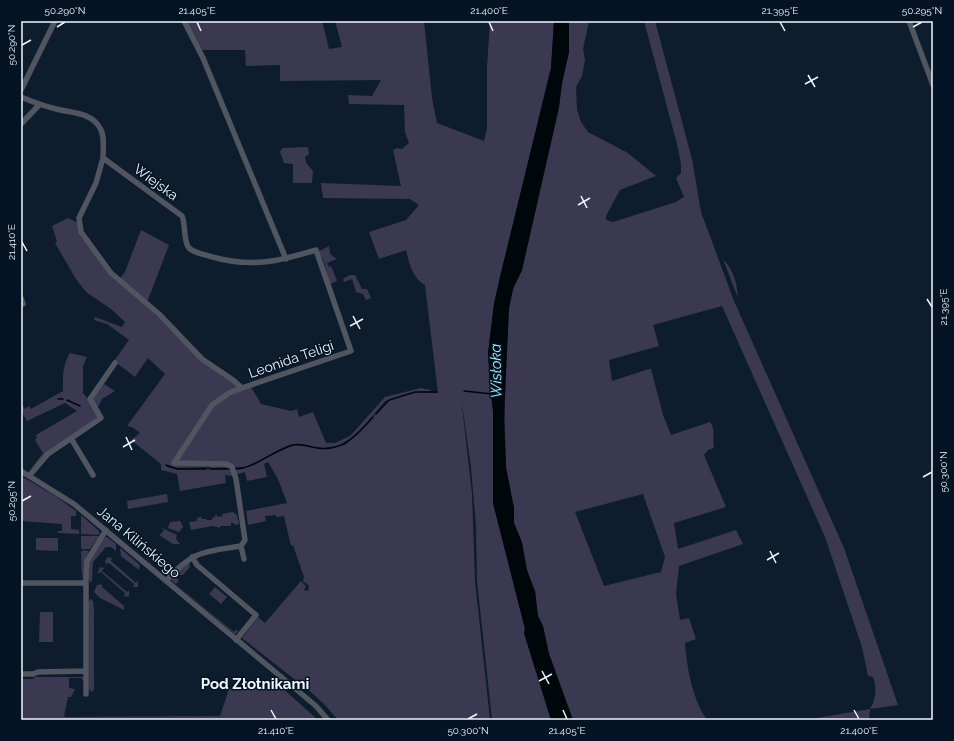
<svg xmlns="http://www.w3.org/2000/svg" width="954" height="741" font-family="Raleway,sans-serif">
	<rect width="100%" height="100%" fill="#0d1d2e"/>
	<path fill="#3b3952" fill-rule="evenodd" d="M186,21H322L329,49L342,47L335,21H424L432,98L437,123L484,141L487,128V68L490,21H554L551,68L500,277L494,304L488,353L490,386L493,411V503L525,629L524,633L551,720H492V719L477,581L476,526L471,467L461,397L472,494L475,581L490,720H338L325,705L312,693L242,638L258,617L265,623L301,581L306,586L304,590L308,591L309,586L303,581L304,577L293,545L291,546L284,516L277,517V520L276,515L265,516L266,521L248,525L246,511L287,503L278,479L268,462L264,464L267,477L247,481L245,472L232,476L225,475L226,483L180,491L177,474L161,470V464L131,440L140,433L132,427L127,426L165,374L148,358L135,377L114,361L129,340L107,324L94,320L95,317L122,327L125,322L111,309L86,292L76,279L55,243L57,241L52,226L68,218L78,223L117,282L125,272L141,230L169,245L146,305L192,352L239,385L251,387L261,404L291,411L297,409L299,417L313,412L326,443H335L350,436L385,397L421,388L431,390V391L415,392L385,401L360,431L342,445L324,448L293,444L245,467L210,468V467L177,468L166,465L167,467L177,469H242L294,445L325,449L345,445L360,432L386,402L415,392L438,393L425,285C413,279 409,263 406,250L379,259L369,232L406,220L419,205L410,199L323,198L321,183L401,186L393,150L397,148L402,149L409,143L405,132L404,105L349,104L348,95L372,96L381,80L280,81V65L246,66L245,50H201Z
		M569,21H589L583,49L585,60L582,76L576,87L577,110L581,122L588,132L628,153L656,176L620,190L606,216V220L613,222L676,202L684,197L676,178L681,173V164L677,144L644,21H655L692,159L701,212L734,301L844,548L898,705L870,709L869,720H805L870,709C876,699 877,688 873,677L868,676L862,647L825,537L722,306L653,325L659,346L609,360L612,381L649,369H651L663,415L671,435L710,422C716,429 712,439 714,448L708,450L704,455L726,507L674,523L678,549L736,530L743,544L679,566L676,594L680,620L689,618L696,639L685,643C687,668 692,698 707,720H573L549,654L543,626L538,616L535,591L530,581L514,523V508L506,468L504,393L509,308L513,289L522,270L559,107L562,83L569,52ZM643,494L665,557L661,572L604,586L575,512Z
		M308,147L309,154L305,157L306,163L313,171L312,183H293V164L284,163L280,152L282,148Z
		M329,246L330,254L337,259L327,263L329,267L331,266L337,281L330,284L323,259L318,252Z
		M723,259C734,271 737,283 738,298Z
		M350,275H355L362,289H367L371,298L366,300L363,294L356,292L352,279L344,282L343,279Z
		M70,353L87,357L83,366V393C89,399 93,409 99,416L30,470L43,453L35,440L37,438L36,435L77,411L65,403L27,421L21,411V406H23L25,409L29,406L31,409L63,391C63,376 62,367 70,353Z
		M104,384L115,391L102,399L97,409L92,397Z
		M21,476L57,497L76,511V516H71V529L79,530V534L58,533V531H62V524L21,521Z
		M167,494L168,502L128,509L127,501Z
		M233,512L237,515L239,524L235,525L234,523H231V526H220V528L213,526L191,530L189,522L197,521V518L201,517L202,519H206L207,520H212V518L215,517V515H217V517L223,516L222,514Z
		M81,515L99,531V535L81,534Z
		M180,521L183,527L179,532L168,528L170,522Z
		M162,528L177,535L176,539L180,544H173L159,535L164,531Z
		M81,536H99L90,549H81Z
		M107,537L116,544V551L111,547H106L93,562L92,581L90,582C80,569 97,549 104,538Z
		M36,538H58V551L36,550Z
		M120,548L140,565L139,570L121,556Z
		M83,550L89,551L84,562L82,580L81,552Z
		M108,557L112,558L111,561L136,583L138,580V587H133L134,584L109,563L106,564L105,561Z
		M189,562L190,567L183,575H179V571Z
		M100,567L104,568L102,571L127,592L129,590V596L124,597L125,593L101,572L97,574Z
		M175,577L179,580L176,584L234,632L237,629L238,632L235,634L171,580Z
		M102,584V587L124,606V610L100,598L94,592L97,585Z
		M215,587L227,597L221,604L209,594Z
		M91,599L93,601L94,608V689L92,692L89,689L88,602Z
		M40,612H53V642H39Z
		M35,677H84L82,681V678H69V688L75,689L71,697H68L64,716L66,717L220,716L229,689L275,687L279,685L318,720H21V679H33Z"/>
	<path fill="#00070b" d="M554,21H569V52L562,83L559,107L522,270L513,289L509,308L504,420L506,468L514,508V523L522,542L527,570L535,591L538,616L543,626L549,654L573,720H551L524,633L525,629L493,503V411L490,386L488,353L494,304L500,277L551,68Z"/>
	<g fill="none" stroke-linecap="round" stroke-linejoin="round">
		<path stroke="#00070b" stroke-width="1.5" d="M464,391L492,394
			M58,399H63
			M67,400L80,406
			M376,414L389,400L415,392H437
			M166,465L177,469H206
			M210,469H230
			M234,469C256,469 272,450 293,445C300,443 310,447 317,448C342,452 357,435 373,417"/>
		<path stroke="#515560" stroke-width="5.5" d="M184,21L203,58L286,259
			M909,21L933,85
			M21,90L55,21
			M21,97C33,102 44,106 56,109C71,113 91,112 100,128C105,136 103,149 103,158L182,216C186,225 183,241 189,248C194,253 203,254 209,256C250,268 277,262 316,250L351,351L242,388L233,380L202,359L159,314L111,273L81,232L79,218L96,183L103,158
			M21,124L39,105
			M21,298L23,304
			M72,440L93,475
			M21,471L74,504L316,706L328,720
			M29,476L48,454L101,418L90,399L115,363
			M241,546L244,559
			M192,557L197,565L256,615L236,640
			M166,581C193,550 204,552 241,546L245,540L236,479L232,467L226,464L174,463L212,405L229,393L242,388
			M21,583H86
			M21,674H33L38,672L86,671
			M86,694V571L87,561L106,530"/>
	</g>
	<path fill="none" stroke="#eff6fd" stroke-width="1.5" d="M197,22L201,31M489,22L493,31M780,22L785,31M57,27L65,22M913,27L922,22M22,45L31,40M808,75L815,87M805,84L818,77M581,196L587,208M578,205L590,198M22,242L27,251M927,299L932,307M353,316L360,329M350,326L363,319M126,437L132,450M123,447L135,440M923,477L932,472M22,501L31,496M770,551L776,563M767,560L779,553M542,671L549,684M539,681L552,674M271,710L276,719M563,710L567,719M854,710L859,719M468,719L477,714"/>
	<g text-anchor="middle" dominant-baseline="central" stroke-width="3" stroke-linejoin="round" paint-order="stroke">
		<g font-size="14" fill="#eff6fd" stroke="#041424">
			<text transform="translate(156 182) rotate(36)">Wiejska</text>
			<text transform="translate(291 359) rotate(-19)">Leonida Teligi</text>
			<text transform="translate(139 542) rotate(40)">Jana Kilińskiego</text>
		</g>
		<g font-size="15" font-style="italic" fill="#a5ecfa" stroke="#041424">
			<text transform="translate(496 371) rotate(-91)">Wisłoka</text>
		</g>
		<g font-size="15" font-weight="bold" fill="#eff6fd" stroke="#041424">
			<text x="255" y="684">Pod Złotnikami</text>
		</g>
	</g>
	<rect width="954" height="741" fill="none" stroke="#041424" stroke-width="44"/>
	<rect x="22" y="22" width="910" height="697" fill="none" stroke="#eff6fd" stroke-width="1.5"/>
	<g font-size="10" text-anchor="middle" fill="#eff6fd">
		<text x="65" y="14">50.290°N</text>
		<text x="197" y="14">21.405°E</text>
		<text x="489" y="14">21.400°E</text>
		<text x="780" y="14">21.395°E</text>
		<text x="922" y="14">50.295°N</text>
		<text transform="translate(11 45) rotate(-90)" y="4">50.290°N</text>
		<text transform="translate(11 242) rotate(-90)" y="4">21.410°E</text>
		<text transform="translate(943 307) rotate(-90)" y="4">21.395°E</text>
		<text transform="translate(943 472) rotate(-90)" y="4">50.300°N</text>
		<text transform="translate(11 501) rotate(-90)" y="4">50.295°N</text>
		<text x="276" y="734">21.410°E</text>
		<text x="468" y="734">50.300°N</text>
		<text x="567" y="734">21.405°E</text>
		<text x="859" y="734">21.400°E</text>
	</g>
</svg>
